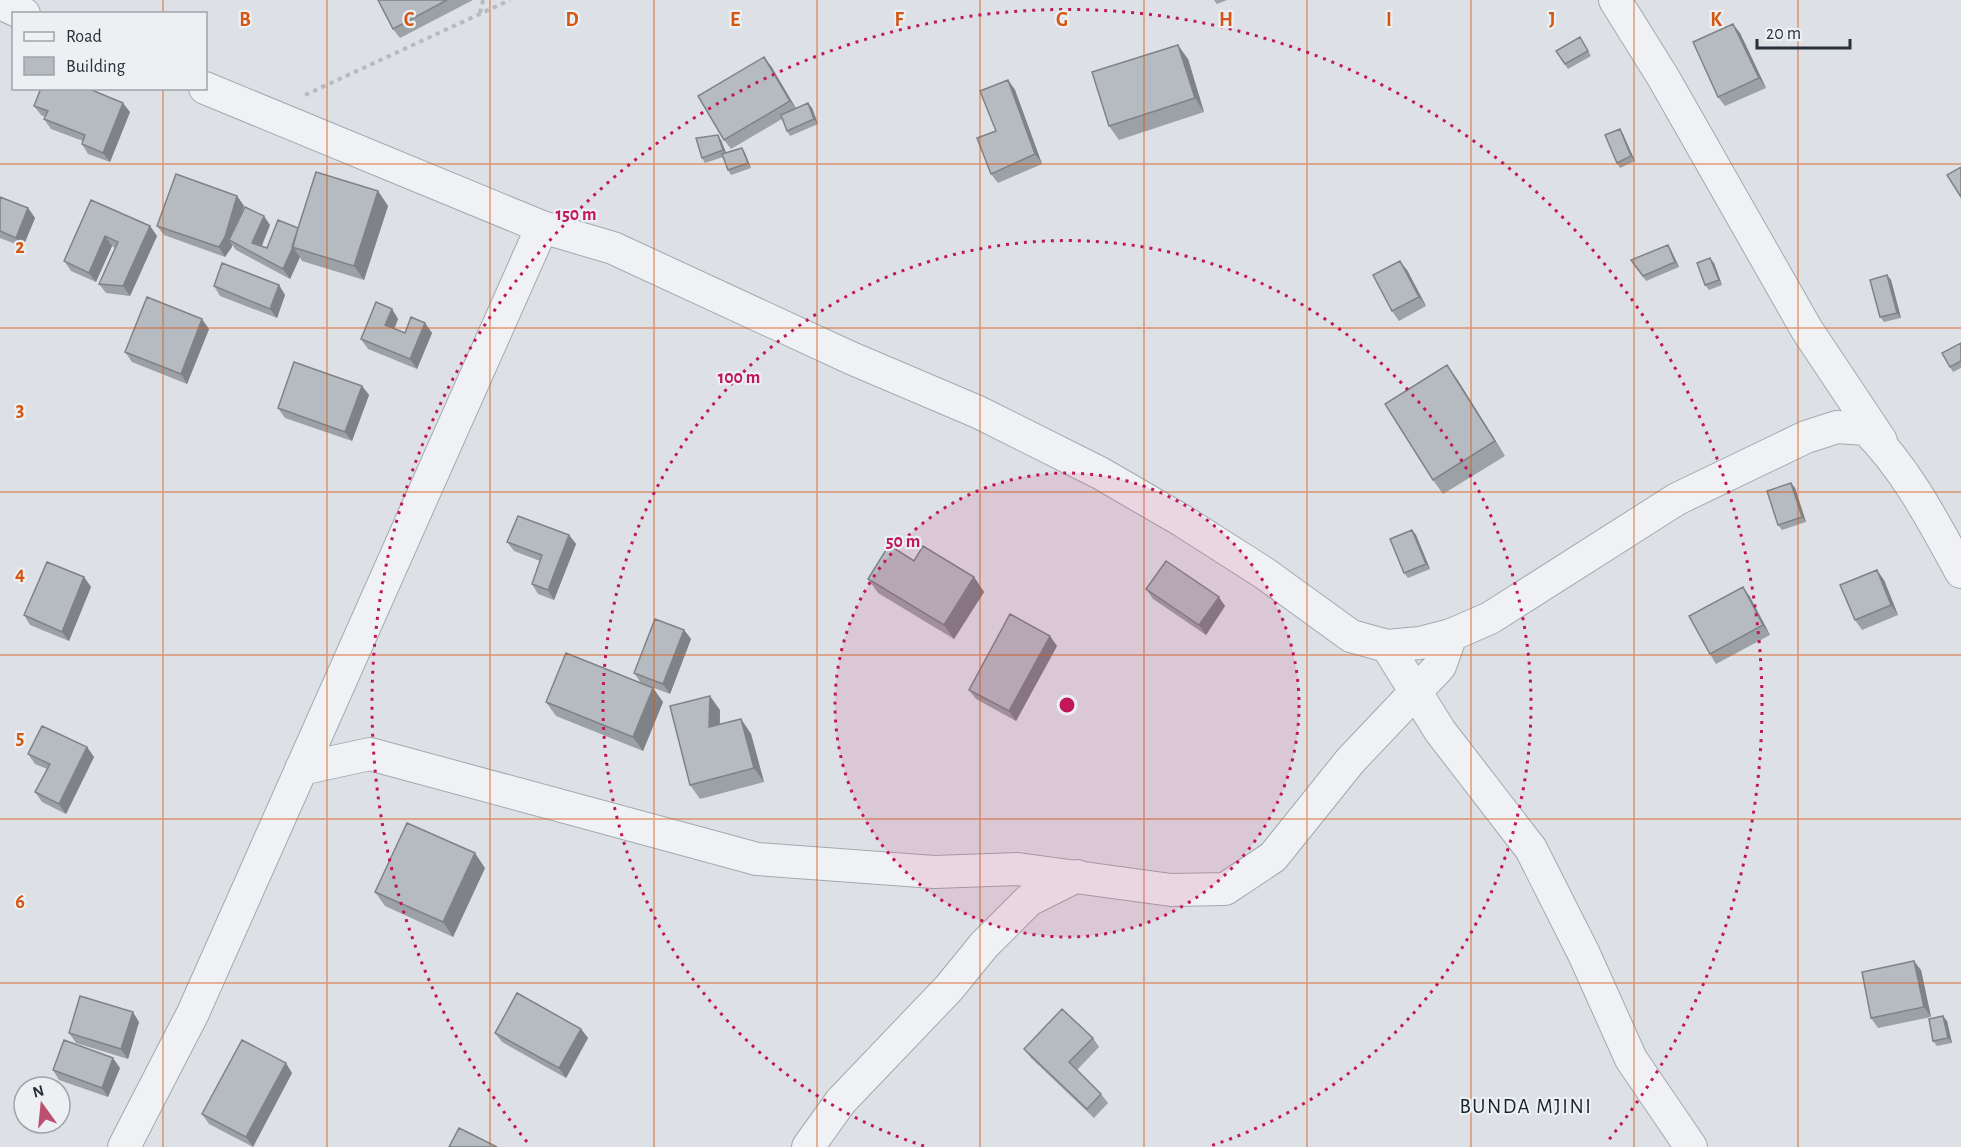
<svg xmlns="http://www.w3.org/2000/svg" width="1961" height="1147" font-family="'Alegreya Sans',sans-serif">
	<rect width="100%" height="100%" fill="#dde1e5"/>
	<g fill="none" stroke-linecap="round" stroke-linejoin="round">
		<g stroke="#a3a9ae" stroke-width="34">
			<path id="street" d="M1615,0L1663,77L1807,330L1881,441
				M0,3L24,14
				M205,88L542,227L613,248L851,358L978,412L1100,473L1181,520L1264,573L1351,636L1387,646L1420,643L1451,635L1490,618L1677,499L1806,437L1837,427L1866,429C1907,470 1933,521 1961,572
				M1387,646L1440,731L1531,849L1584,954L1631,1059L1691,1147
				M301,769L370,754L757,859L934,872L1018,869L1171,890L1225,889L1273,857L1350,761L1440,666L1451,635
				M124,1147L193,1013L542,227
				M808,1147L841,1101L949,988L984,945L1029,900L1077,876"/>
		</g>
		<path stroke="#b7bbc0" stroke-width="4" stroke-dasharray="4.5 4.5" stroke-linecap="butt" d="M480,13L483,0
			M305,95L510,0"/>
		<use href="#street" stroke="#eff1f4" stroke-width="32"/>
	</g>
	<path fill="#9ca1a6" d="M378,0H473L400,38L393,29Z
		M1214,0H1227L1217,4Z
		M1740,33L1766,88L1725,106L1718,97Z
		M1580,37L1591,56L1568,69L1556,51Z
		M1188,59L1204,112L1119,140L1109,126Z
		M771,66L796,109L808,103L812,108L818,124L790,136L787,131L782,119L731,149L724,140Z
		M1008,80L1015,90L1042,164L998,183L991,174L996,131Z
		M34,106L130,112L110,162L88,154L82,144L83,141L51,129L44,119L45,117L41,115Z
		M1623,134L1635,161L1620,168L1617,163Z
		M721,140L726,153L742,148L745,153L751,168L731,175L728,170L723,157L705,163L702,158Z
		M378,191L388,206L364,280L302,261L300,257L290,279L236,250L232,245L225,257L164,235L157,226L237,196L244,206L240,217L270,225L262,246L267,248L298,228Z
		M0,197L28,208L35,218L23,247L0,238Z
		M91,200L150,226L157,236L130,296L106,293L99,284L115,248L112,246L96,282L71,271L64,261Z
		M1668,245L1671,250L1679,267L1646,281L1631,260Z
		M1714,263L1722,285L1709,290L1705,285Z
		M1407,270L1426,306L1399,321L1392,311Z
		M1887,275L1891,280L1901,318L1884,322L1880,317Z
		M279,285L285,295L277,318L220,296L214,286Z
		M392,309L398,319L394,329L405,333L425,323L432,333L417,369L368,349L361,339Z
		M209,329L187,384L132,362L125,352Z
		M1961,343V368L1953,372L1950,367Z
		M1457,379L1505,456L1443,494L1433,480Z
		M362,386L369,395L352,441L285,418L278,408Z
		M1791,483L1795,488L1806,522L1782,530L1778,525Z
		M1412,530L1416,535L1430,569L1408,578L1404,573Z
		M569,535L576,544L554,600L538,594L532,584L540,561L514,551L507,542Z
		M914,561L974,577L984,592L954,639L878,593L868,579Z
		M84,577L91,587L69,641L30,625L24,615Z
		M1884,580L1898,615L1862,630L1855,620Z
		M1743,587L1750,597L1770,635L1716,664L1710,654Z
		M1146,589L1225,606L1206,635L1153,599Z
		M684,630L691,639L670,694L641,683L634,673Z
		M1057,646L1016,721L976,699L969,690Z
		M653,688L663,702L643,751L556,716L546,702Z
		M720,710V725L741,719L751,734L764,782L700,799L690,785Z
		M87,747L94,757L66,814L42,802L35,792L47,769L35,764L28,754Z
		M485,868L453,937L385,906L375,892Z
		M1921,970L1931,1017L1878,1028L1871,1018Z
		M1943,1016L1947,1021L1952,1043L1937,1046L1933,1041Z
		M139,1022L128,1059L76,1043L69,1033Z
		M581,1029L588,1038L566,1078L502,1042L495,1033Z
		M1093,1038L1099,1047L1077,1070L1101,1094L1108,1103L1094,1118L1031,1058L1024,1049Z
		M120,1068L108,1097L59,1080L53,1070Z
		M292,1073L253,1147L209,1124L202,1114Z"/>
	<path fill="#7f8387" d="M1733,24L1740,33L1766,88L1759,78Z
		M1178,45L1188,59L1204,112L1195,98Z
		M764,57L771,66L797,110L790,101Z
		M1008,80L1015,90L1042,164L1035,154Z
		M123,103L130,112L110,162L103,153Z
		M808,103L812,108L818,124L814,119Z
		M1620,129L1623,134L1635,161L1631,156Z
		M718,135L721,140L727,155L723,150Z
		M742,148L745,153L751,168L748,163Z
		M378,191L388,206L364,280L354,266Z
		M237,196L244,206L233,242L229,240L232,245V247L225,257L219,247Z
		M28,208L35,218L23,247L16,238Z
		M264,216L270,225L259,252L252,243Z
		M150,226L157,236L130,296L123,286Z
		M105,236L112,246L96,282L89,273Z
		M1668,245L1671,250L1679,267L1675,262Z
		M293,247L300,257L290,279L283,269Z
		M1710,258L1714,263L1722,285L1719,280Z
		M1400,261L1407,270L1426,306L1419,297Z
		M1887,275L1891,280L1901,318L1897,313Z
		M279,285L285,295L277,318L270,309Z
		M392,309L398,319L392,335L385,325Z
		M202,319L209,329L187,384L181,374Z
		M425,323L432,333L417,369L410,359Z
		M1447,365L1457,379L1505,456L1495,441Z
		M362,386L369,395L352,441L345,432Z
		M1791,483L1795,488L1806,522L1802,517Z
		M1412,530L1416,535L1430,569L1426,564Z
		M569,535L576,544L554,600L548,590Z
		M1877,570L1884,580L1898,615L1891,605Z
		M84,577L91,587L69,641L62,632Z
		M974,577L984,592L954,639L944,625Z
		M1743,587L1750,597L1770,635L1763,625Z
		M1219,597L1225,606L1206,635L1199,625Z
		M684,630L691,639L670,694L663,684Z
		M1050,636L1057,646L1016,721L1009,711Z
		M653,688L663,702L643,751L633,737Z
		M710,696L720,710L719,742L709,727Z
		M741,719L751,734L764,782L754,768Z
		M87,747L94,757L66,814L59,804Z
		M475,853L485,868L453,937L443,922Z
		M1914,961L1921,970L1931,1017L1924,1007Z
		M133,1012L139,1022L128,1059L121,1049Z
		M1943,1016L1947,1021L1952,1043L1948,1038Z
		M581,1029L588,1038L566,1078L559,1068Z
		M113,1058L120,1068L108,1097L102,1088Z
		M286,1063L292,1073L253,1147L246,1137Z"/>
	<path fill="#b5bbc1" stroke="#7f8387" stroke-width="1.5" d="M378,0H447L393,29Z
		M1733,24L1759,78L1718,97L1693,42Z
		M1580,37L1588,51L1565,64L1556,51Z
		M1178,45L1195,98L1109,126L1092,72Z
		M764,57L790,101L724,140L698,96Z
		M1008,80L1035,154L991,174L977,138L996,131L980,91Z
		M41,88H87L123,103L103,153L82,144L85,135L44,119L48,111L34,106Z
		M808,103L814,119L787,131L781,115Z
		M1620,129L1631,156L1617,163L1605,135Z
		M718,135L723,150L702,158L696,138Z
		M742,148L748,163L728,170L722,154Z
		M1961,167V197L1947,175Z
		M316,172L378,191L354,266L292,247Z
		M176,174L237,196L225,237L219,247L157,226Z
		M0,197L28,208L16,238L0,231Z
		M91,200L150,226L123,286L99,284L118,242L105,236L89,273L64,261Z
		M245,207L264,216L252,243L267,248L278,220L298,228L293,247L283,269L229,240Z
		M1668,245L1675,262L1643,276L1631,260Z
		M1710,258L1719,280L1705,285L1697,263Z
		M1400,261L1419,297L1392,311L1373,275Z
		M222,263L279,285L270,309L214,286Z
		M1887,275L1897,313L1880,317L1870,280Z
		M147,297L202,319L181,374L125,352Z
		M376,302L392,309L385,325L405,333L411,317L425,323L410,359L361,339Z
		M1961,343V361L1950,367L1942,353Z
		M294,362L362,386L345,432L278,408Z
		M1447,365L1495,441L1433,480L1385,404Z
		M1791,483L1802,517L1778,525L1767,491Z
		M518,516L569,535L548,590L532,584L542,555L507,542Z
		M1412,530L1426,564L1404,573L1390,539Z
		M889,545L914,561L923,546L974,577L944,625L868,579Z
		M1166,561L1219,597L1199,625L1146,589Z
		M47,562L84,577L62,632L24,615Z
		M1877,570L1891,605L1855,620L1840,585Z
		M1743,587L1763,625L1710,654L1689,616Z
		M1010,614L1050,636L1009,711L969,690Z
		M655,619L684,630L663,684L634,673Z
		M566,653L653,688L633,737L546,702Z
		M710,696L709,727L741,719L754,768L690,785L670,706Z
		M42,726L87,747L59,804L35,792L50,764L28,754Z
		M407,823L475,853L443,922L375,892Z
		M1914,961L1924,1007L1871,1018L1862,972Z
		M517,993L581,1029L559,1068L495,1033Z
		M80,996L133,1012L121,1049L69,1033Z
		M1062,1009L1093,1038L1069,1062L1101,1094L1087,1109L1024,1049Z
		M1943,1016L1948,1038L1933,1041L1929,1019Z
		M64,1040L113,1058L102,1088L53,1070Z
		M242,1040L286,1063L246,1137L202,1114Z
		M459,1128L497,1147H449Z"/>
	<path fill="none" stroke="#d55511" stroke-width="1.5" stroke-opacity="0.55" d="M163,0V14M327,0V1147M490,0V1147M654,0V1147M817,0V1147M980,0V1147M1144,0V1147M1307,0V1147M1471,0V1147M1634,0V1147M1798,0V1147M163,88V1147M0,164H1961M0,328H1961M0,492H1961M0,655H1961M0,819H1961M0,983H1961"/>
	<circle cx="1067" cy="705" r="232" fill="#c2185b" fill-opacity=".12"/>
	<g fill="none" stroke="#c2185b" stroke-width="3" stroke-dasharray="3 6">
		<circle cx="1067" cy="705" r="232"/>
		<path d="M924 1146A464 464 0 1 1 1210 1146"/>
		<path d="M527 1142A695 695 0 1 1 1607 1142"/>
	</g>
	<g text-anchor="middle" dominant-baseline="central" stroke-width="4.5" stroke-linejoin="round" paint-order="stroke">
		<g font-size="21" letter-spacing="1.5" fill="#1a222a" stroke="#ecf0f3">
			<text x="1526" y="1106">BUNDA MJINI</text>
		</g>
	</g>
	<g font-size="20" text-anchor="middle" font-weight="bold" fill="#d55511" stroke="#ecf0f3" stroke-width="4.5" stroke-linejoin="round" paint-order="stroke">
		<text x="245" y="26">B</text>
		<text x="409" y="26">C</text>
		<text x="572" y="26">D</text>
		<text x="735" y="26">E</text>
		<text x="899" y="26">F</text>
		<text x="1062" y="26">G</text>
		<text x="1226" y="26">H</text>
		<text x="1389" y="26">I</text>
		<text x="1552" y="26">J</text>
		<text x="1716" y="26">K</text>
		<text x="20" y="253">2</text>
		<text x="20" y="416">3</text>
		<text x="20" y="580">4</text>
		<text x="20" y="744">5</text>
		<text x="20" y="908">6</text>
	</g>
	<circle cx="1067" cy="705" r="9" fill="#c2185b" stroke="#ecf0f3" stroke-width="3"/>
	<g font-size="18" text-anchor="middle" font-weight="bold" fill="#c2185b" stroke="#ecf0f3" stroke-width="4.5" stroke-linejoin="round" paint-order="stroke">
		<text x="576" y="220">150 m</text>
		<text x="739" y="383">100 m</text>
		<text x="903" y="547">50 m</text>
	</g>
	<rect x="12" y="12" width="195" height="78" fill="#ecf0f3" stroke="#9ea4a9" stroke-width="1.5"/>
	<rect x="24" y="32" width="30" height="9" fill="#eff1f4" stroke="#9ea4a9" stroke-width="1.5"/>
	<text x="66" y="42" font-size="18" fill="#28313a">Road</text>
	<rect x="24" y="57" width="30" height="18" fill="#b5bbc1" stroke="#9ea4a9" stroke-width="1.5"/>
	<text x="66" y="72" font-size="18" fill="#28313a">Building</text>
	<g transform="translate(42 1105) rotate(345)"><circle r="28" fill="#ecf0f3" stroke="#9ea4a9" stroke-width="1.5"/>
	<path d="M0-4.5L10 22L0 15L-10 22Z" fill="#bd4e71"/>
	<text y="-9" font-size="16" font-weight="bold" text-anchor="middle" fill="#28313a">N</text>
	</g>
	<path d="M1757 39v9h93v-9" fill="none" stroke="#28313a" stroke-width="3"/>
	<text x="1766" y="39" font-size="18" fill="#28313a" stroke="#ecf0f3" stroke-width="4.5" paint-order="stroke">20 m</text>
</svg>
